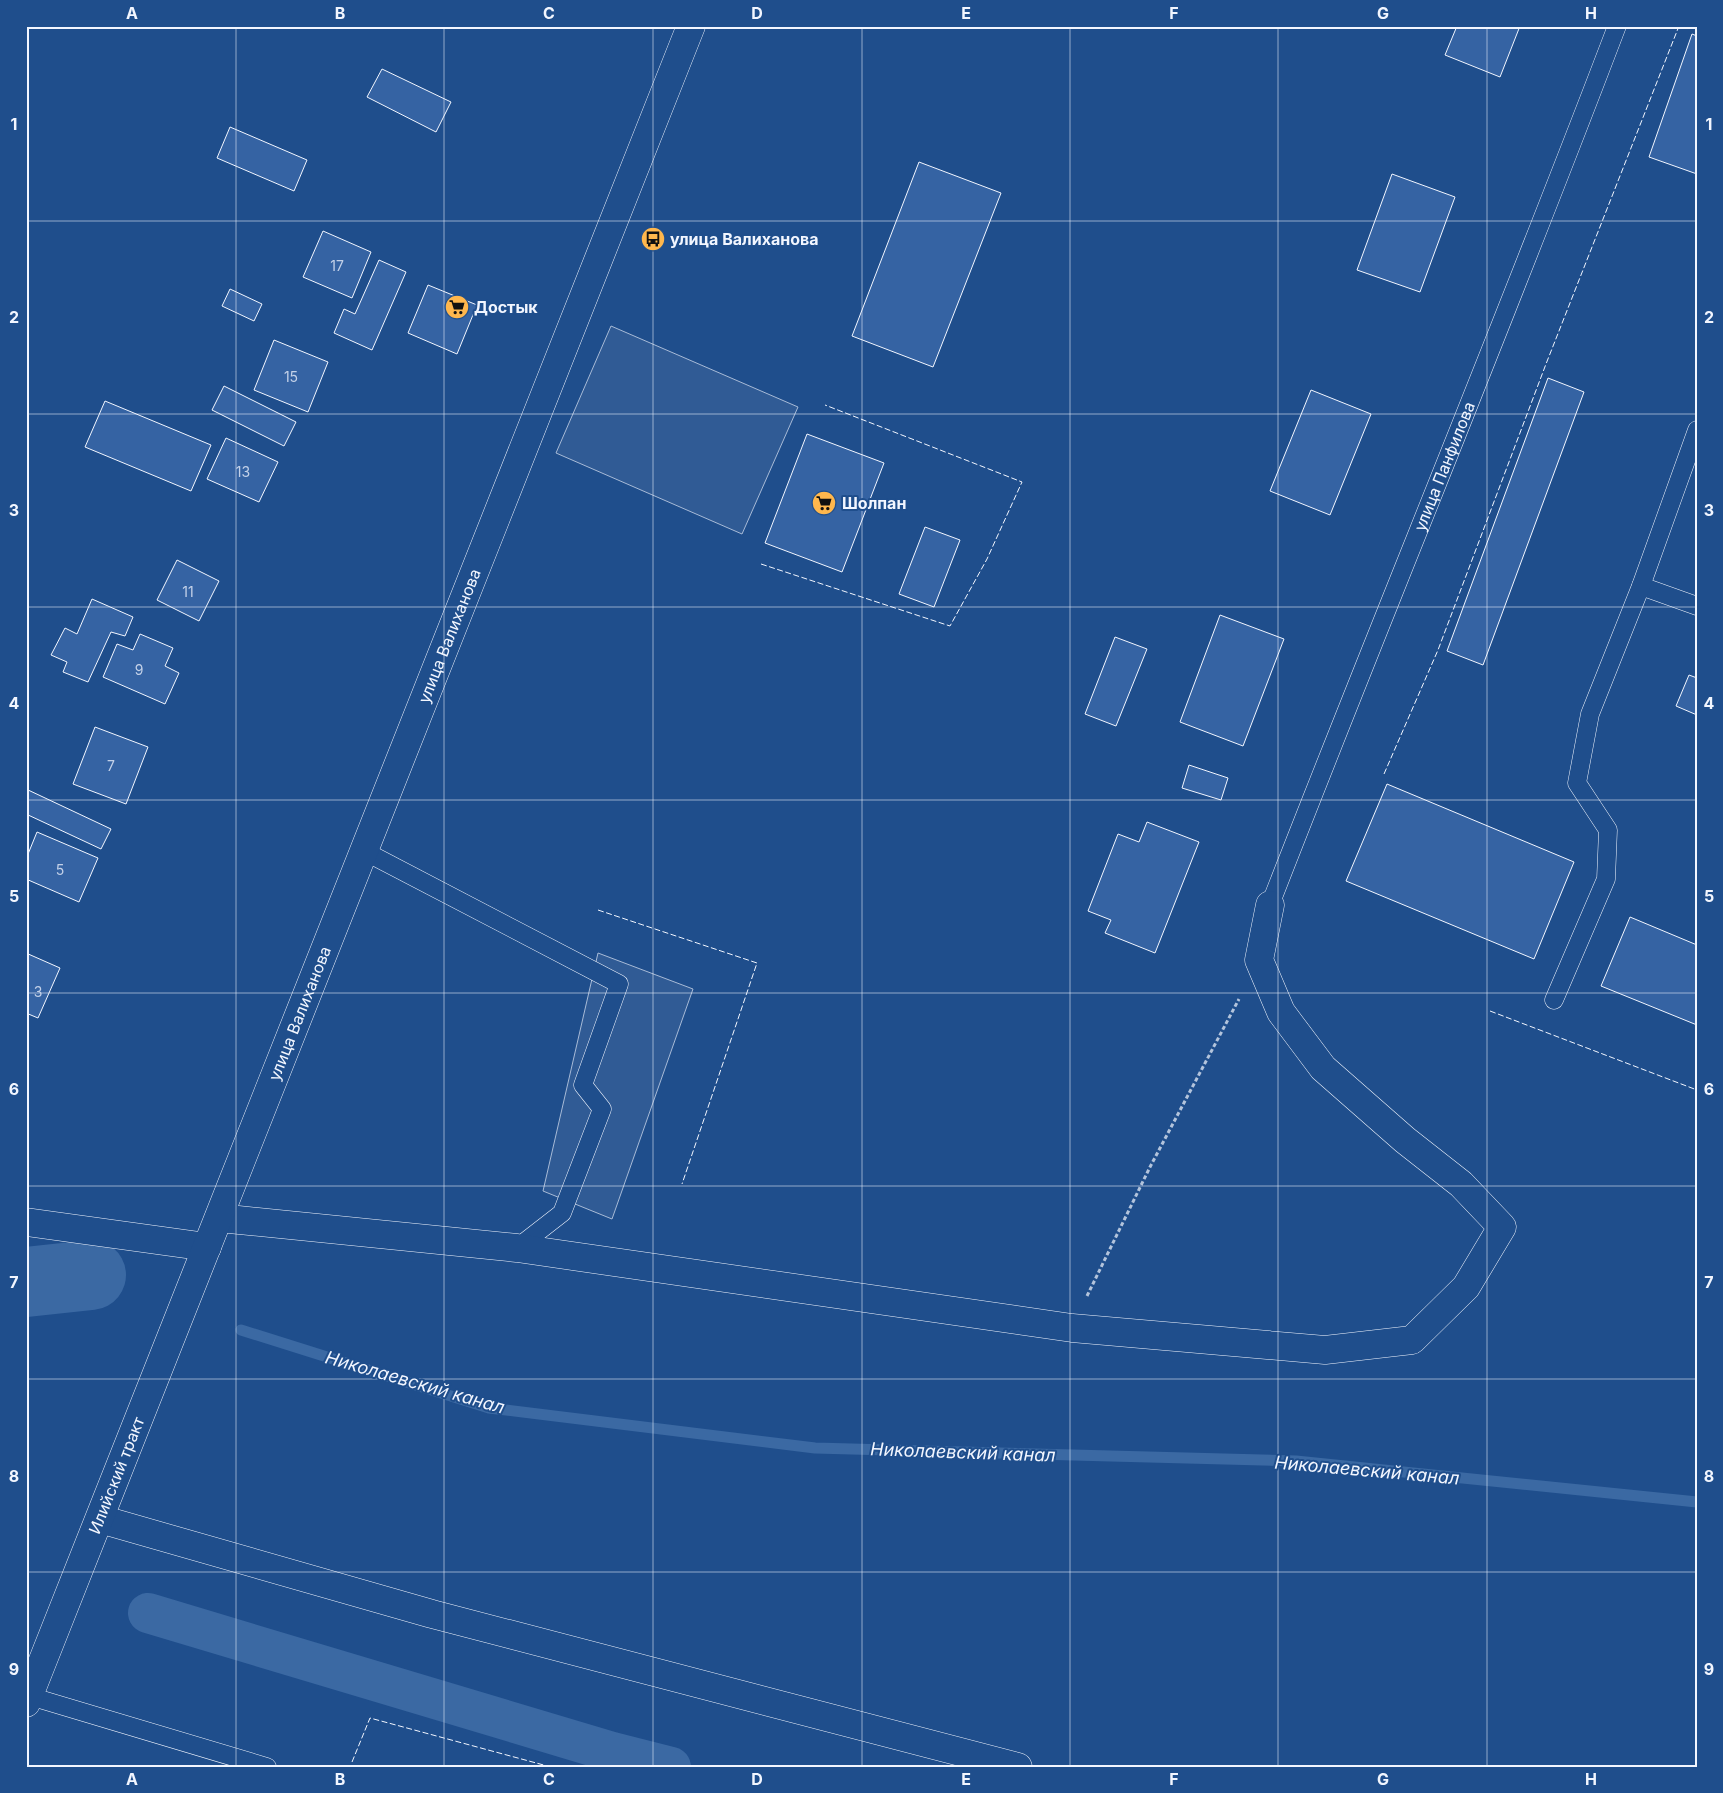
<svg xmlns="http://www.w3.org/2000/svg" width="1723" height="1793" font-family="Inter,sans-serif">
	<rect width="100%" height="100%" fill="#1f4e8c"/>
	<path fill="#305b95" stroke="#a8bbd7" d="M611,326L798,407L742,534L556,453Z
		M598,953L693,989L612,1219L543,1191Z"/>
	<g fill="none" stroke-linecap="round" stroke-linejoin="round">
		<path stroke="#3b69a3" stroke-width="11" d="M241,1330L489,1408L815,1448L1296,1461L1697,1502"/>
		<path stroke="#3b69a3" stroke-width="40" d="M148,1613L612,1752L671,1767"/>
		<path stroke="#3b69a3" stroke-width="70" d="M26,1282L91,1275"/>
	</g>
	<path fill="#3563a3" stroke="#f2f6ff" d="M1457,26H1520L1500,77L1445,55Z
		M1692,34L1697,36V174L1649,157Z
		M382,69L451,102L436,132L367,97Z
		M230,127L307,160L294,191L217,158Z
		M919,162L1001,193L933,367L852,336Z
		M1392,174L1455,197L1420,292L1357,270Z
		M323,231L371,252L352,298L303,277Z
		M379,260L406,272L372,350L334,333L344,309L355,314Z
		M428,285L477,305L457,354L408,333Z
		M230,289L262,304L254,321L222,306Z
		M274,340L328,362L308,412L254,390Z
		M1548,378L1584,392L1483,665L1447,651Z
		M224,386L296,422L284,446L212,410Z
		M1311,390L1371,414L1330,515L1270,491Z
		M105,401L211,445L191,491L85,447Z
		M807,434L884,463L842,572L765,543Z
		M226,438L278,462L259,502L207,479Z
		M925,527L960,540L934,607L899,594Z
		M177,560L219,581L199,621L157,600Z
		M92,599L133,617L125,636L111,632L88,682L63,672L67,662L51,655L65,628L77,634Z
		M1220,615L1284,639L1243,746L1180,722Z
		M140,634L173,648L165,666L179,673L165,704L103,677L117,644L133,650Z
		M1115,637L1147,649L1116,726L1085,714Z
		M1689,675L1697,678V715L1676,706Z
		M95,727L148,747L126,804L73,784Z
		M1189,765L1228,778L1221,800L1182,788Z
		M1387,784L1574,862L1534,959L1346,881Z
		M26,789L111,829L101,849L26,814Z
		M1147,822L1199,842L1155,953L1105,933L1111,920L1088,911L1118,834L1139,842Z
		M37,832L98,858L79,902L26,879V859Z
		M1630,917L1697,945V1025L1601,986Z
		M26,953L60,968L38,1018L26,1013Z"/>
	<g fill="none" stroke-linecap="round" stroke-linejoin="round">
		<g stroke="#f2f6ff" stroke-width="19">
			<g id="service">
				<path d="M1641,586L1697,606"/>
				<path d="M364,851L619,984L583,1085L602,1109L562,1213L517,1248"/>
				<path id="s1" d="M1270,905C1384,612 1505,321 1617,26"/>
				<path d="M1554,1000L1606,879L1608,830L1577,783L1590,714L1641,586L1697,430"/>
				<path d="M26,1695L267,1767"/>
			</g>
		</g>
		<g stroke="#f2f6ff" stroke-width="29">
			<path id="minor" d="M219,1218L517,1248L1072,1328L1325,1350L1412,1340L1466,1287L1502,1227L1461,1184L1405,1140L1323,1068L1281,1012L1259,960L1270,905
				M26,1222L207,1247
				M100,1519L432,1614L1018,1767"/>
		</g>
		<g stroke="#f2f6ff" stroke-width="29">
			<g id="secondary">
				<path id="s2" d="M26,1703L691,26"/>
			</g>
		</g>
		<path stroke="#b3c4dc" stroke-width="3" stroke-dasharray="4 2.5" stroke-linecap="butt" d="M1087,1296L1150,1167L1239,999"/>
		<use href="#service" stroke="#1f4e8c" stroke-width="18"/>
		<use href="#minor" stroke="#1f4e8c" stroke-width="28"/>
		<use href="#secondary" stroke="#1f4e8c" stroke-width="28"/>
		<path stroke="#f2f6ff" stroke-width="1" stroke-dasharray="6 2.5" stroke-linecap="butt" d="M761,564L950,626L987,559L1022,482L825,405
			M1384,774L1438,650L1546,364L1679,26
			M598,910L757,963L682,1184
			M1490,1011L1697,1090
			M352,1762L370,1718L551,1767"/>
	</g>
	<path fill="none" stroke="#f2f6ff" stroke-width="1" stroke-opacity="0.55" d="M236,26V1767M444,26V1767M653,26V1767M862,26V1767M1070,26V1767M1278,26V1767M1487,26V1767M26,221H1697M26,414H1697M26,607H1697M26,800H1697M26,993H1697M26,1186H1697M26,1379H1697M26,1572H1697"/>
	<defs>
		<g id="bus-disc" transform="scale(1.25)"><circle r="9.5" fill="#ffb74d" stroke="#1f4e8c"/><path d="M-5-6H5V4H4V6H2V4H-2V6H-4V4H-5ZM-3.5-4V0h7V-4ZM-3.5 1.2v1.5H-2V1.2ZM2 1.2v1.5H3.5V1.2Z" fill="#111"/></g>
		<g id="supermarket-disc" transform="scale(1.25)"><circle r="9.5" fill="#ffb74d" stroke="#1f4e8c"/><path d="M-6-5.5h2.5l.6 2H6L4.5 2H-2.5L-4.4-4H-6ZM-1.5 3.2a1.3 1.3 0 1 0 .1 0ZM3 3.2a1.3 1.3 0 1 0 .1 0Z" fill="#111"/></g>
	</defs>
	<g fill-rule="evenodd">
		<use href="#bus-disc" x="653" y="239"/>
		<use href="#supermarket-disc" x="457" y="307"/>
		<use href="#supermarket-disc" x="824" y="503"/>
	</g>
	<g text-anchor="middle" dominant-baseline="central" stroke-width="4" stroke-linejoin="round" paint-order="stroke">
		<g font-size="14" fill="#c3d1e8">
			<text x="337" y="265">17</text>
			<text x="291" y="376">15</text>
			<text x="243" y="471">13</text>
			<text x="188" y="591">11</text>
			<text x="139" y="669">9</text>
			<text x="111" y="765">7</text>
			<text x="60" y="869">5</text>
			<text x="38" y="991">3</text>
		</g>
		<g font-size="16" font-weight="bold" fill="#f2f6ff" stroke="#1f4e8c" text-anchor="start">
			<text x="670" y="239">улица Валиханова</text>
			<text x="474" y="307">Достык</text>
			<text x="842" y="503">Шолпан</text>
		</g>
		<g font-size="16" fill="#f2f6ff" stroke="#1f4e8c">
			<text stroke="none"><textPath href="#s1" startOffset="472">улица Панфилова</textPath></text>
			<text stroke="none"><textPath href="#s2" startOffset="1148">улица Валиханова</textPath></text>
			<text stroke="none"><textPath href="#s2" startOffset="742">улица Валиханова</textPath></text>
			<text stroke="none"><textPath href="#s2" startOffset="245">Илийский тракт</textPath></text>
		</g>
		<g font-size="18" font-style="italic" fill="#f2f6ff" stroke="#1f4e8c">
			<text transform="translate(415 1382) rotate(16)">Николаевский канал</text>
			<text transform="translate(963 1452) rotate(2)">Николаевский канал</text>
			<text transform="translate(1367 1470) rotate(5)">Николаевский канал</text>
		</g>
	</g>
	<rect width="1723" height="1793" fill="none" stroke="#1f4e8c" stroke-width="55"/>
	<rect x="28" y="28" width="1668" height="1738" fill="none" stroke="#f2f6ff" stroke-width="2"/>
	<g font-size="16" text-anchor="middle" font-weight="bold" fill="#f2f6ff">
		<text x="132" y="19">A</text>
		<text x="340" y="19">B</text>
		<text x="549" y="19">C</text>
		<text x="757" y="19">D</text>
		<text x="966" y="19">E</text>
		<text x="1174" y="19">F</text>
		<text x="1383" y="19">G</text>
		<text x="1591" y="19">H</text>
		<text x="14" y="130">1</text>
		<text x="1709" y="130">1</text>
		<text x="14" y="323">2</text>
		<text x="1709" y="323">2</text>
		<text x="14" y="516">3</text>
		<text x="1709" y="516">3</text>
		<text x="14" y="709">4</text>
		<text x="1709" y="709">4</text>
		<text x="14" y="902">5</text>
		<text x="1709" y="902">5</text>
		<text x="14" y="1095">6</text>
		<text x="1709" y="1095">6</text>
		<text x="14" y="1288">7</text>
		<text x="1709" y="1288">7</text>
		<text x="14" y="1482">8</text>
		<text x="1709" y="1482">8</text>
		<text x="14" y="1675">9</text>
		<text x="1709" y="1675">9</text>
		<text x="132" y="1785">A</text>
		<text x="340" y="1785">B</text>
		<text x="549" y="1785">C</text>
		<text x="757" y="1785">D</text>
		<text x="966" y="1785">E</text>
		<text x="1174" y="1785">F</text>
		<text x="1383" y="1785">G</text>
		<text x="1591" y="1785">H</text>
	</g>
</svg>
